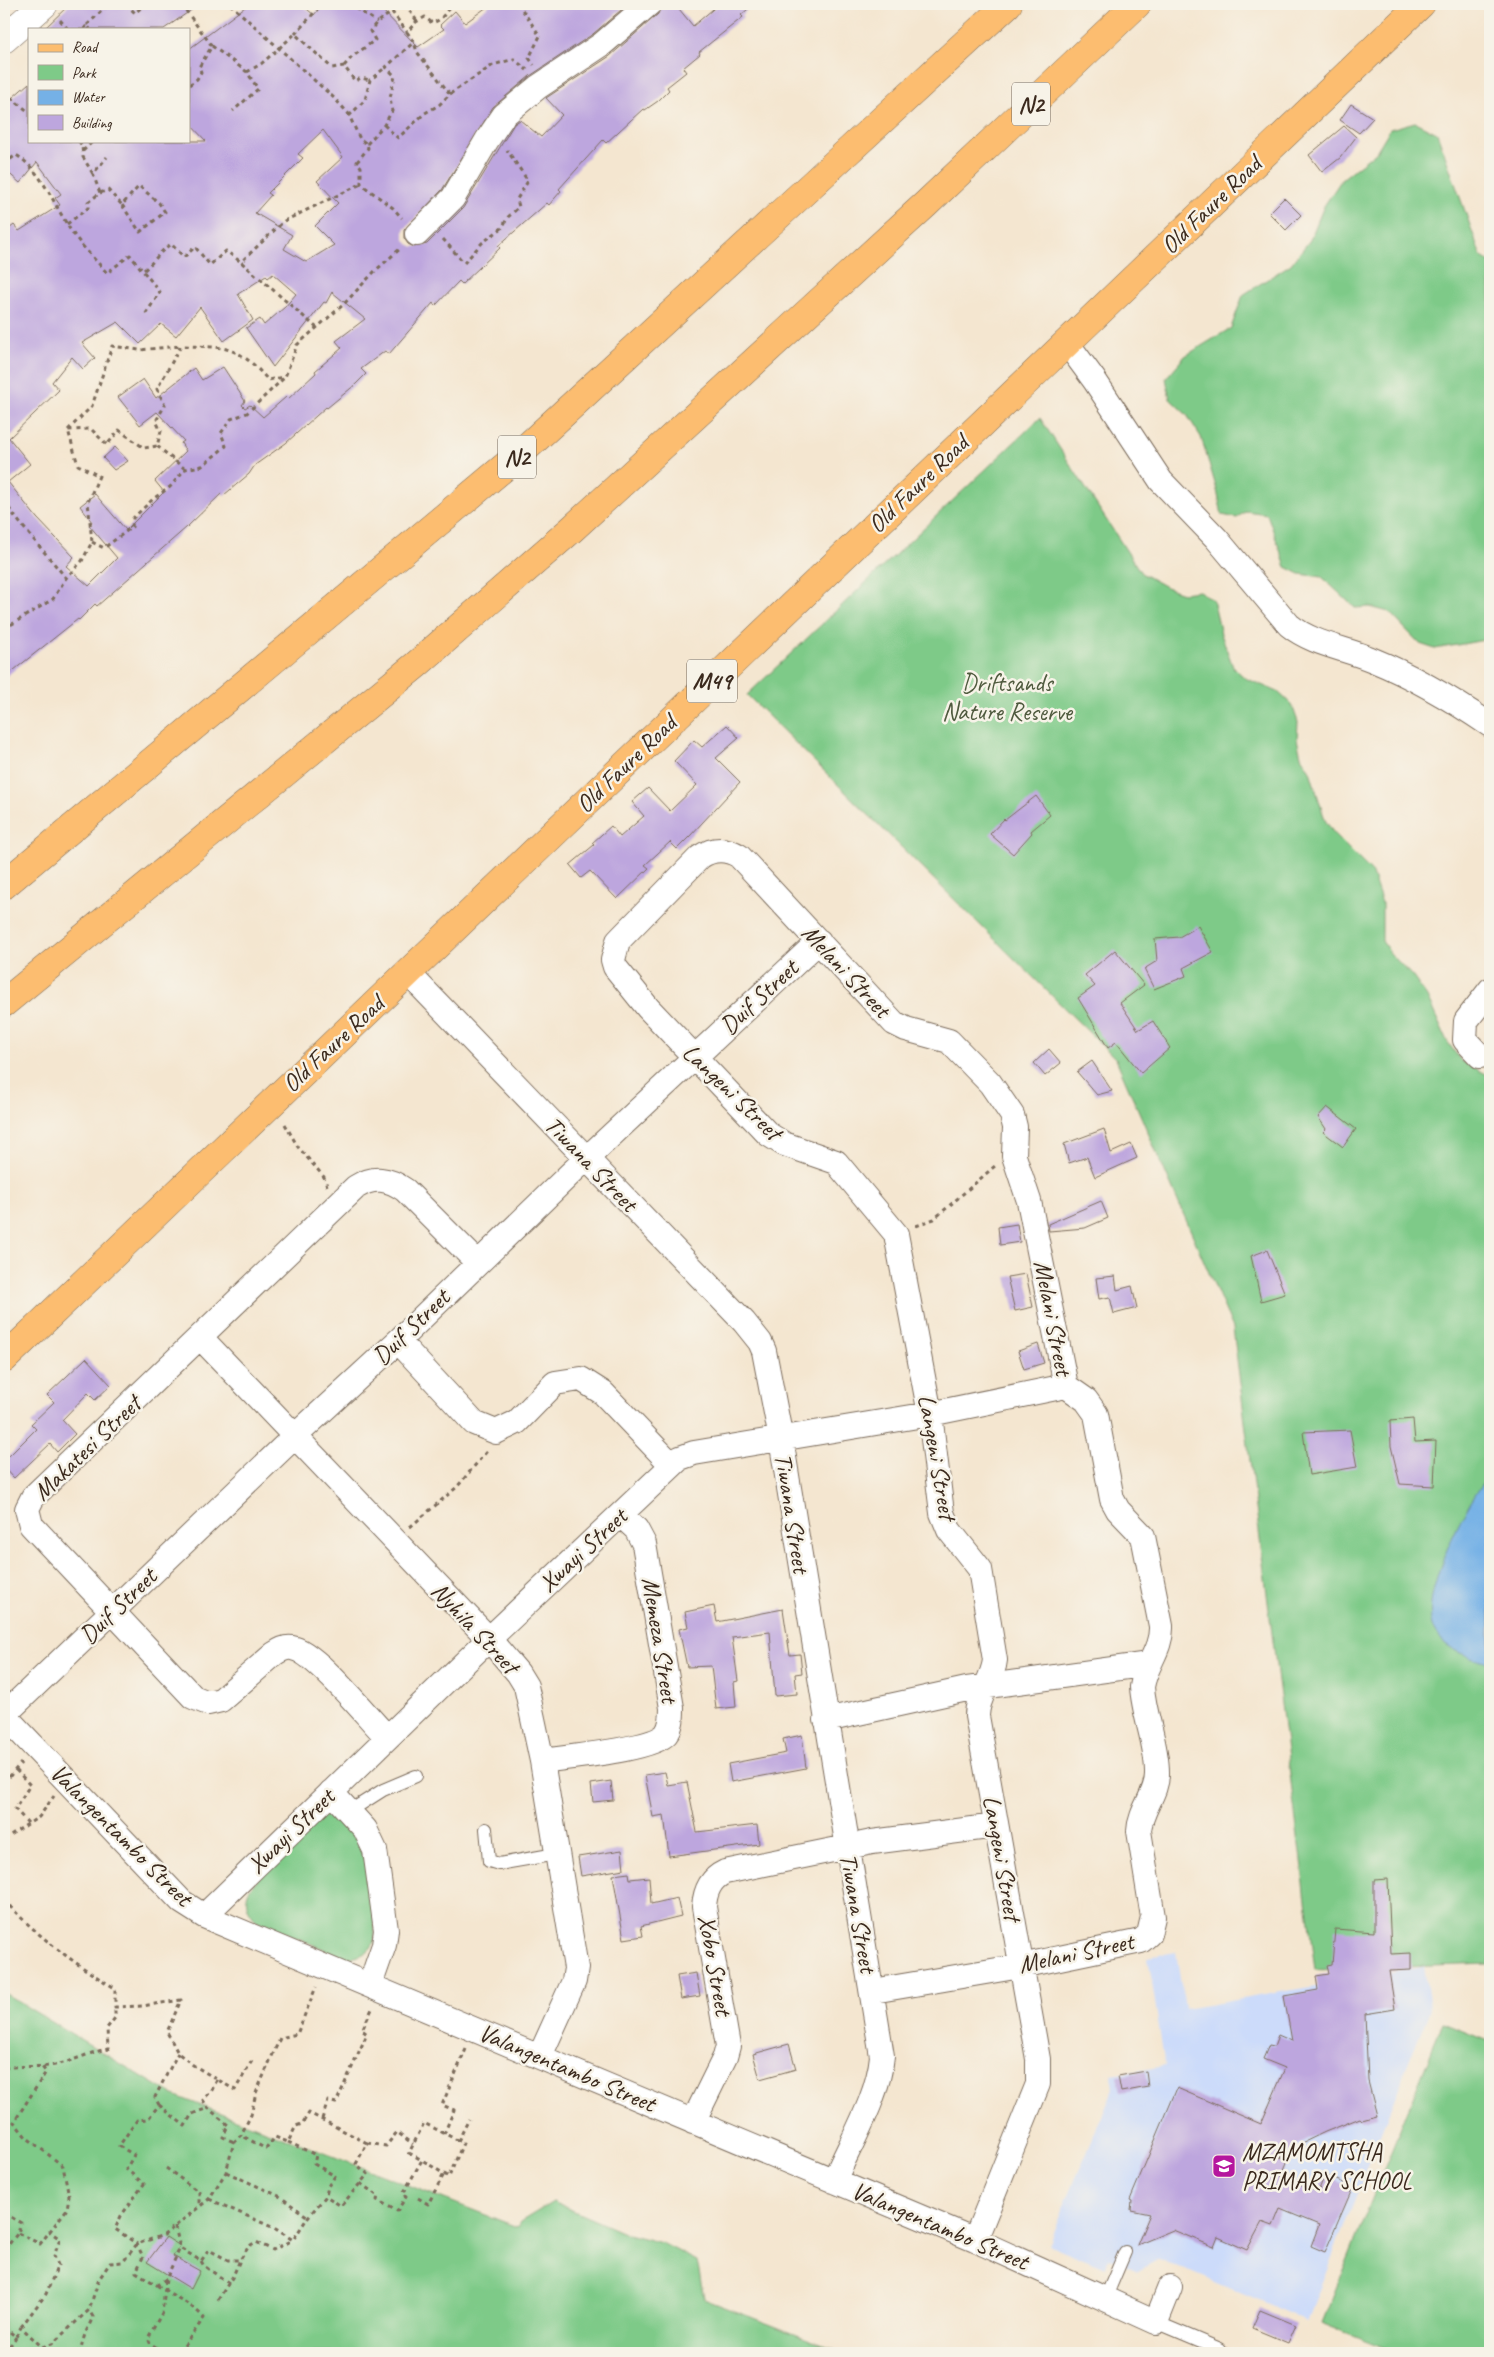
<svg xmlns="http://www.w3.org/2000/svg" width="1494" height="2357" font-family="Caveat,sans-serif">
	<rect width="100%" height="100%" fill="#f7f3e8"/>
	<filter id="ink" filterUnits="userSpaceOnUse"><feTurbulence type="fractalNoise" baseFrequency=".02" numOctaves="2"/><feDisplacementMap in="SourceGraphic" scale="10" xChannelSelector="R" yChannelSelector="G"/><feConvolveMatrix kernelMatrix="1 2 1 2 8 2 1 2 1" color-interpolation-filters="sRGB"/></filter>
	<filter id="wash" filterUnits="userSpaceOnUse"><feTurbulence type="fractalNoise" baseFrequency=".0096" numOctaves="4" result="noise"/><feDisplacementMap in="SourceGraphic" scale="20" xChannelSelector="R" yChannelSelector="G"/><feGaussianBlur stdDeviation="1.12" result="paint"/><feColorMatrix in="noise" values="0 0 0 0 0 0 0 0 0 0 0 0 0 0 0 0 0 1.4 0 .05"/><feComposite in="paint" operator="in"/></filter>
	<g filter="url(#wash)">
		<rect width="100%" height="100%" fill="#f4e6d0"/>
		<path fill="#ccdbfa" d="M1176,1952L1185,2009L1424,1967L1430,2008L1307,2321L1159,2259L1138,2271L1109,2258L1105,2268L1048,2244L1114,2088L1112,2075L1165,2066L1148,1957Z"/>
		<path fill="#7eca88" stroke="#5c7a53" d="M1415,122L1437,133L1481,256L1490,263V639L1435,649L1420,644L1389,612L1370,607L1355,608L1322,577L1300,574L1286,567L1267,514L1246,511L1237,518L1222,515L1217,490L1201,437L1187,415L1170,399L1166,378L1185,356L1231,328L1243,295L1291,264L1310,240L1324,206L1342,179L1376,152L1390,129Z
			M1040,418L1141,573L1166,587L1183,593L1199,591L1213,600L1221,634L1233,667L1245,678L1278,692L1292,705L1298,722L1297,739L1301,756L1310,771L1325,820L1335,835L1371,871L1382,903V941L1390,953L1413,977L1427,997L1447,1041L1461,1061L1490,1076V1964L1315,1970L1233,1328L1116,1059L747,695Z
			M326,1813C339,1815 349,1823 356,1835C365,1850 379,1926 374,1942C370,1954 356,1958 345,1958L257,1921C249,1913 244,1904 248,1893C251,1880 312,1826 326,1813Z
			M4,1993L171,2094L517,2227L520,2222L553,2202L624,2233L662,2243L697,2261L704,2299L844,2353H4Z
			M1443,2023L1490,2042V2353H1398L1322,2323Z"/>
		<path fill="#75b1e6" stroke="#586e82" d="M1490,1474V1661L1488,1662C1470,1657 1447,1650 1436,1634C1413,1602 1468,1500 1490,1474Z"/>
		<g id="blocks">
			<path fill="#bda6de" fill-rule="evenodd" d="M70,4H200L164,29H44Z
				M249,4H301L314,15L323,4H376L418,47L444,29L440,25L455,11L465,23L491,4H628L593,34L530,76L493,107L442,190L404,230V238L408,244L414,247L427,244L463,208L514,124L520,120L541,137L562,115L546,98L610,56L658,14L662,4H675L693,26L719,4H754L741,15L743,17L699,52L700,54L683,68L686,72L667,87L669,90L658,101L645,110L643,109L606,143L603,140L559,189L561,191L549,205L547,203L498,246L500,248L462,284L459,281L435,306L433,303L389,354L385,351L361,369L366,374L356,384L327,408L326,407L286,443L255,465L249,474L224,495L222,493L187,527L97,606L95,604L79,620L78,619L4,678V233L14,225L19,231L60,205L55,198L61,194L37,162L20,183L4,169V105L29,83V141H206L189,123V49ZM323,130L343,157L317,181L338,203L315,226L334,245L306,262L284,249L292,235L255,213L271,195L268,193L303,158L298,154ZM273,274L296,294L285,307L264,325L260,319L246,328L273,367L324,302L326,303L332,292L365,319L336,341L342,348L315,371L316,373L288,399L286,397L263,417L250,405L245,408L242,405L245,401L223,367L202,380L194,368L156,398L143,379L118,397L140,425L157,412L184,441L181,443L186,451L155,481L164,492L126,530L95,494L80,506L92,522L89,525L117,558L89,586L66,566L74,557L37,518L8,482L30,464L9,438L59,390L52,382L72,357L83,369L95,358L82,343L118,322L140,344L161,324L176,336L200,307L224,341L253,320L238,294L266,276L268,278Z
				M1351,104L1373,118L1359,133L1340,120Z
				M1344,126L1356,137L1340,158L1322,172L1309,155Z
				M1284,198L1301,215L1286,230L1269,213Z
				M115,447L128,461L114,470L103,458Z
				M727,725L739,738L716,758L740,782L690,836L677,849L670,842L645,865L649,868L617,899L590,871L581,878L570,865L594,845L592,843L611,826L620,837L644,816L632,802L648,788L670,811L697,785L674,761L694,740L702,747Z
				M1036,796L1050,815L1031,831L1032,833L1013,854L990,834L1004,819L1005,820Z
				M1198,926L1213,952L1183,968L1186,976L1154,989L1144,969L1157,961L1155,939L1179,937Z
				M1115,950L1144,985L1120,1003L1138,1030L1153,1021L1170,1048L1141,1073L1116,1042L1108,1048L1078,998L1095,986L1085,975Z
				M1049,1049L1061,1063L1045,1076L1034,1063Z
				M1092,1061L1112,1091L1097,1095L1077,1072Z
				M1327,1107L1356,1129L1343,1147L1323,1132L1326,1129L1318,1117Z
				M1104,1129L1111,1153L1131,1144L1137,1158L1095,1177L1087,1157L1069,1163L1064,1144Z
				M1101,1201L1108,1218L1085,1228L1049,1231L1048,1224Z
				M1017,1224L1020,1242L1000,1245L998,1227Z
				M1267,1250L1285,1294L1261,1301L1251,1256Z
				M1026,1274L1033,1307L1015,1311L1007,1277Z
				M1115,1276L1117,1290L1132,1286L1137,1308L1114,1314L1110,1297L1099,1299L1096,1278Z
				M1038,1344L1044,1363L1024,1369L1018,1351Z
				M86,1358L111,1385L95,1400L88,1393L62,1420L75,1434L57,1452L50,1444L14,1478L4,1467V1461L36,1429L31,1424L54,1402L47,1395Z
				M1413,1419L1415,1442L1436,1441L1434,1486L1400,1484L1391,1446L1390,1421Z
				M1350,1430L1357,1467L1309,1475L1303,1432Z
				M714,1606L717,1622L783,1609L790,1655L800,1654L802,1673L795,1674L797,1694L775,1696L770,1632L732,1637L738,1681L734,1682L736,1707L716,1709L711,1666L687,1667L679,1629L688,1627L685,1612Z
				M802,1735L806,1768L731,1782L728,1764L786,1753L783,1739Z
				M665,1772L668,1785L687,1782L697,1832L757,1825L759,1844L669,1856L664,1815L653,1817L645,1775Z
				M611,1781L613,1800L593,1802L591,1784Z
				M622,1850L624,1869L581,1876L578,1857Z
				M629,1873L630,1879L649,1877L651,1904L677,1898L681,1916L641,1926L643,1936L624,1939L613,1875Z
				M1388,1879L1391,1954L1411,1953V1970L1389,1971L1395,2009L1365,2014L1368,2081L1377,2116L1362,2120L1360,2118L1325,2132L1294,2147L1292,2151L1280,2157L1288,2160L1281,2177L1318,2192L1325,2175L1353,2187L1325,2252L1311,2246L1319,2225L1280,2209L1273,2226L1262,2222L1247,2250L1218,2237L1214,2247L1173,2230L1137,2245L1150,2214L1131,2210L1132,2201L1130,2200L1177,2088L1261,2124L1285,2068L1263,2059L1269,2045L1274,2046L1278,2035L1292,2041L1284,1996L1318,1990L1316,1976L1329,1974L1327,1965L1332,1964L1335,1929L1374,1932V1880Z
				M696,1973L700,1996L681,1999L677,1976Z
				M789,2044L796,2069L760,2079L753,2054Z
				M1146,2071L1148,2087L1121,2092L1118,2076Z
				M166,2237L180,2246L173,2256L200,2271L191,2289L147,2262Z
				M1260,2310L1296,2325L1288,2343L1252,2328Z"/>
		</g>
	</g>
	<g filter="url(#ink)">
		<use href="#blocks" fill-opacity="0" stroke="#7c6c5c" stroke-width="1"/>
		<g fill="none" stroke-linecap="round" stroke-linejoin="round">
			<g stroke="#7c6c5c" stroke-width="14">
				<path id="service" d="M350,1811L383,1790L416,1776
					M486,1829L489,1861L499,1864L556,1854
					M1105,2299L1125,2252
					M1156,2322L1220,2349"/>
			</g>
			<g stroke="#7c6c5c" stroke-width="26">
				<path id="minor" d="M417,234L453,198L487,140L504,115L538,87L601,45L649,4
					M1067,343L1095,381L1161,481L1216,538L1289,625C1312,644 1345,648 1373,660C1415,677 1453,700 1490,725
					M408,973L744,1322L760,1342L764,1351L781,1439L882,2056C878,2099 851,2141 834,2181
					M1480,1056L1465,1040L1466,1021L1490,990
					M201,1338L489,1639L518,1673L526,1686L542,1761L576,1968L574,1981L540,2056
					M398,1341L474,1423L496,1432L517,1422L555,1383L581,1379L603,1393L671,1464
					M4,1715L182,1902L204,1916L975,2240L1156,2322L1170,2287
					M4,1715L294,1437L398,1341L570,1174L819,941
					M826,1720L967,1689L1149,1664
					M387,1737C368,1718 315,1651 292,1648C285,1647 280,1650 274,1654L221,1700L208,1703L193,1697L31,1525L27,1509L33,1497L356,1187C374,1176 388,1178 405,1190L477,1262
					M542,1761C566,1757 652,1750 666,1734C672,1726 672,1716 672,1708L644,1544L636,1529L621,1515
					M331,1792L365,1829L375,1850L386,1930L384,1945L370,1985
					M204,1916L489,1639L680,1458L694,1453L930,1414L1066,1386
					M873,1991L1021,1966L1141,1941L1149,1934L1153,1917L1139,1831C1140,1810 1158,1793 1157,1772C1157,1744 1144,1716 1142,1687C1145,1665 1162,1649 1161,1626L1143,1536L1118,1510L1112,1499L1096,1414L1086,1400L1066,1386L1029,1201L1014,1156L1015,1127L1012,1115L990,1083L949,1041L906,1029L894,1023L739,856C726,848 713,848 700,857L618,941L613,960L615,967L648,1008L768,1134L784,1144L836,1162L896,1234L930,1414L942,1513L949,1530L980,1569L995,1660C993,1681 977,1695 977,1716L1038,2059V2084L975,2240
					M693,2122L725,2057L728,2046L704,1907C705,1891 710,1879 725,1872L872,1842L996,1826"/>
			</g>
			<g stroke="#7c6c5c" stroke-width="29">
				<path id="tertiary" d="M4,39L44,4"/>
			</g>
			<g stroke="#7c6c5c" stroke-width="29">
				<path id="primary" d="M4,1359L1421,4"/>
			</g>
			<g stroke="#7c6c5c" stroke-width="29">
				<path id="motorway" d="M4,885L514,459L1008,4
					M4,1003L416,665L572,529L926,204L1137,4"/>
			</g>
			<path stroke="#7c6c5c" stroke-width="3" stroke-dasharray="4 4" stroke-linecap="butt" d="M126,4L135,13L145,4
				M181,4L212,46L199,67L201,72L197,79L189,85
				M230,4L334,98L348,113L360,139L367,144L368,148L357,162L361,167V184L393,208L402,218
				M349,4L377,22
				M405,4L417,21
				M525,4L521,8L540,36L529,58L534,65
				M60,20L68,29
				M87,25L109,4
				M84,29L87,25L90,29
				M295,34L322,4
				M212,46L247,72L258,89L233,111
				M344,66L352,57L375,40L370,31L377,22L392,12L407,32
				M247,72L261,64L295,34L332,68L344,66L355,81L361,78L370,80
				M450,94L493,65L514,59L527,70
				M4,95L6,94L29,112
				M349,116L365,100L370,80L386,67
				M384,125L398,138L425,113L439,105L450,94L417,52L414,42
				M79,141L82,146L83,157L93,174
				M367,144L384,125L392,111L390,98L395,76L386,67L414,42L407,32L416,22L425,17L432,23C443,20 446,11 452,4
				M83,151L93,141
				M4,164L16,155C41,170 53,202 68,226C78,243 94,258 107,273L130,255L160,292L145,315
				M100,193L108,190L122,205L139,186L159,203L165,212L140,232L122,205
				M67,224L88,208V202L100,193L93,174L107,157
				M443,239L464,263L482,243L502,228L508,217L519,207L517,199L528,181L507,150
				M144,270C154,262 160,251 171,244L184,257L195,247L210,265L226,251L241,262
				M317,328L241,262L284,221L361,184
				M68,430L92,406L112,346L139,350L180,346
				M185,469L157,446L161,431L156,421L165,405L157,389L181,346C225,347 237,344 268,380L284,377
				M4,501C22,528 45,552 66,578
				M92,542L104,548L132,527L133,518L153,499L170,487L185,469L202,466L226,446L221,433L231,419L247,413L285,377L297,345L343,305L375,271L401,248
				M4,629L53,599L66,578L82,561L92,542L88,502L99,476L78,465L68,430L91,429L107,445L119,430L144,448L157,446
				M285,1124L298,1147L324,1177L327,1186
				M916,1226L934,1219L996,1165
				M410,1527L457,1487L487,1451
				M16,1770L30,1785L15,1809L28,1823
				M4,1783L21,1763
				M4,1839L39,1817L54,1796
				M4,1900C37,1936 73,1963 115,1988V2007L142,2006L181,2000L167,2032L178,2053L193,2065L235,2090L253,2059
				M4,2068C21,2065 38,2068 55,2065C74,2061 90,2052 108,2049L107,2028L115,2018V2007
				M217,2080L212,2090L203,2100L208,2108L228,2125L223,2137L234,2142
				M159,2105L185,2126L192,2114L208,2108
				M322,2119L328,2101L336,2103L367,2034L362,2030L372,2009
				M444,2134L454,2110L442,2105L466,2049
				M458,2141L469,2119
				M288,2142L316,2155L314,2164L335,2176L328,2186L326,2196
				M367,2143L386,2146L397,2132L413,2144
				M166,2168L199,2192V2205
				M226,2172L279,2196L308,2217
				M360,2183L378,2196L377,2200L397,2211L406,2197L403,2194L422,2160L409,2153L424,2123L463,2143L449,2177L422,2160
				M418,2198L428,2204L444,2174
				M209,2199L274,2228L293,2240L308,2217L326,2196L341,2206L368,2174L356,2164L367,2143L309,2113L302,2124L296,2126L288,2142L275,2137L266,2149L241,2135
				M4,2213L21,2223L18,2233L4,2250
				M175,2226L180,2248L201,2261L209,2250L228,2260H240L249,2246L256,2242L273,2250L292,2240
				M18,2233L40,2244L67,2209L69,2196L63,2166L26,2137L14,2122L46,2072L42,2067
				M201,2261L204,2266L229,2283
				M166,2279L157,2285L136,2272L143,2257L137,2244L115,2229L121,2216L144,2184L126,2169L134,2155L119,2146L137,2120L148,2119L159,2105L155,2097L178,2053
				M157,2285C172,2296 191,2303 204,2318L179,2353
				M218,2300L233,2276L240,2260
				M4,2327L16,2337L21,2327L42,2347L52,2344L89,2310L99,2279L110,2263L123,2262L137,2244L164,2235L209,2199L226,2172L234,2142L241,2135L251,2115L256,2093L280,2038L297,2034L316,1987
				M21,2327L46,2294L58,2265L54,2256L60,2239L49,2231
				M5,2353L16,2337
				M83,2353L80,2351L85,2334L93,2317L89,2310
				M163,2353L151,2345L148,2338L162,2313L166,2279L180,2248"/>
			<use href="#service" stroke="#fff" stroke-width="12"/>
			<use href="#minor" stroke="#fff" stroke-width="24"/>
			<use href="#tertiary" stroke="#fff" stroke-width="28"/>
			<use href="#primary" stroke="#fcbd6f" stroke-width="28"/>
			<use href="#motorway" stroke="#fcbd6f" stroke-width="28"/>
		</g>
	</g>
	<defs>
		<g id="school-square" transform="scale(1.25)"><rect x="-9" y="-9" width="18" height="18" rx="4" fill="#b5179e" stroke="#f7f3e8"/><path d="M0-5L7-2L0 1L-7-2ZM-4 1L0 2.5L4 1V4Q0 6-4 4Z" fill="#fff"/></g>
	</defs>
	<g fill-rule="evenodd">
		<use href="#school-square" x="1224" y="2166"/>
	</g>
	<g text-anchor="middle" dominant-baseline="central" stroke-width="5" stroke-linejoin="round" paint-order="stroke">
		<g fill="#f7f3e8" stroke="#73665b" stroke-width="1">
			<rect x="1012" y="82.5" width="38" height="43" rx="4"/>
			<rect x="498" y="435.5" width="38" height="43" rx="4"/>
			<rect x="687" y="659.5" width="50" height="43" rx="4"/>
		</g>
		<g font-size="24" font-weight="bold" fill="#3b2a1e">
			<text x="1031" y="104">N2</text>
			<text x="517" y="457">N2</text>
			<text x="712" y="681">M49</text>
		</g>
		<g font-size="25" fill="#3b2a1e" stroke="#f7f3e8">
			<text transform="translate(1211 205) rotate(-44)">Old Faure Road</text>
			<text transform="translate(918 484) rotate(-44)">Old Faure Road</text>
			<text transform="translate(626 764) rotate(-44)">Old Faure Road</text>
			<text transform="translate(846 971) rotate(47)">Melani Street</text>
			<text transform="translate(759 997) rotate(-43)">Duif Street</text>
			<text transform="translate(333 1044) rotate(-43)">Old Faure Road</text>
			<text transform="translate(732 1092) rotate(44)">Langeni Street</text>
			<text transform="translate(591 1164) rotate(46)">Tiwana Street</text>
			<text transform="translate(1053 1318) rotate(79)">Melani Street</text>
			<text transform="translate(411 1327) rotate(-44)">Duif Street</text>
			<text transform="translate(87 1448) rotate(-44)">Makatesi Street</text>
			<text transform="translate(937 1457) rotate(80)">Langeni Street</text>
			<text transform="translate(792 1513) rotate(81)">Tiwana Street</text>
			<text transform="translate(583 1550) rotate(-43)">Xwayi Street</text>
			<text transform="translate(118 1606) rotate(-44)">Duif Street</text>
			<text transform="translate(475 1628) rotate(47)">Nyhila Street</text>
			<text transform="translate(660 1640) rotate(81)">Memeza Street</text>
			<text transform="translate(291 1831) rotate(-44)">Xwayi Street</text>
			<text transform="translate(121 1835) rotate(45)">Valangentambo Street</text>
			<text transform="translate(1002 1858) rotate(80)">Langeni Street</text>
			<text transform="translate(858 1913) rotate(80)">Tiwana Street</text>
			<text transform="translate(1076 1953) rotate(-12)">Melani Street</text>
			<text transform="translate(715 1965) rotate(80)">Xobo Street</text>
			<text transform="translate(567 2068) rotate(23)">Valangentambo Street</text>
			<text transform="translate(940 2226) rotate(23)">Valangentambo Street</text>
		</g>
		<g font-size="25" fill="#4f5a3e" stroke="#f7f3e8">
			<text x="1007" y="683">Driftsands<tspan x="1007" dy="29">Nature Reserve</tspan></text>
		</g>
		<g font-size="25" fill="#3b2a1e" stroke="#f7f3e8" text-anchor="start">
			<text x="1242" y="2152">MZAMOMTSHA<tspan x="1242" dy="29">PRIMARY SCHOOL</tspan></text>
		</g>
	</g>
	<rect width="1494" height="2357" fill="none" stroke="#f7f3e8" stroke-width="20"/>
	<rect x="28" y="28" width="162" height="115" fill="#f7f3e8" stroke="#aca397"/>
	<rect x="38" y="44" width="25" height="8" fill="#fcbd6f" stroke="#aca397"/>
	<text x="72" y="52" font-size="15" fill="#3b2a1e">Road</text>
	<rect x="38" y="65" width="25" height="15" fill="#7eca88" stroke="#aca397"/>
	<text x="72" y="78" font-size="15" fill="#3b2a1e">Park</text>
	<rect x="38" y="90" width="25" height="15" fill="#75b1e6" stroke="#aca397"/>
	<text x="72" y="102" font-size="15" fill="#3b2a1e">Water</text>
	<rect x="38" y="115" width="25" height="15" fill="#bda6de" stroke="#aca397"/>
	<text x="72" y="128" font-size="15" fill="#3b2a1e">Building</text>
</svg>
